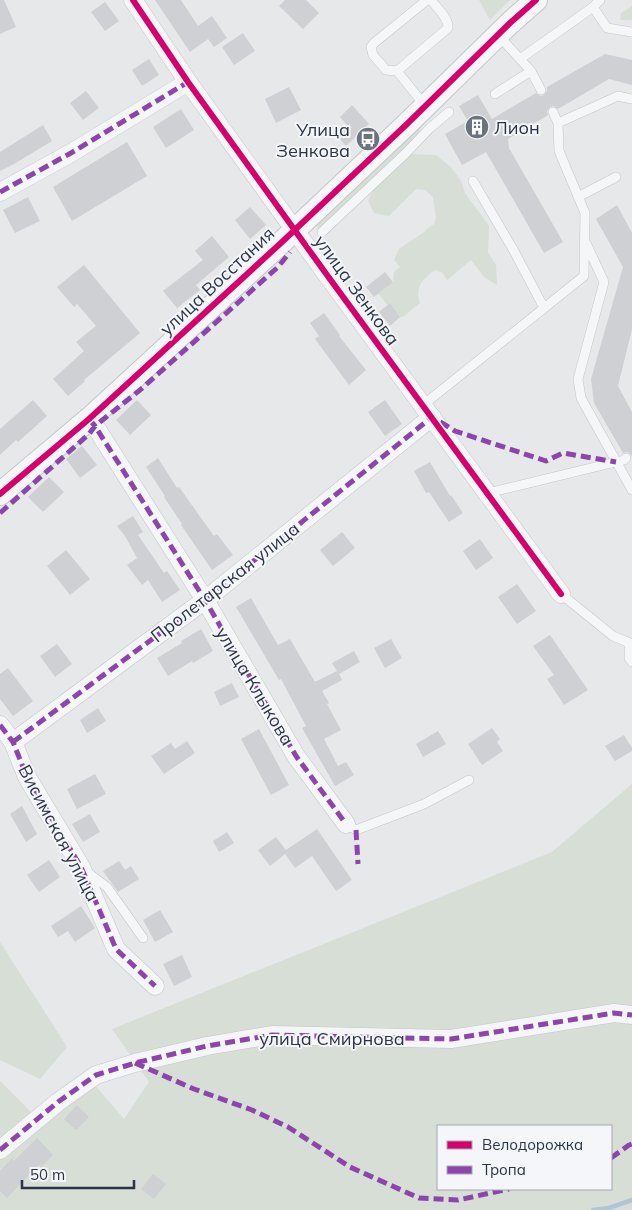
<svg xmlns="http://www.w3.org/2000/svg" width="632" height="1210" font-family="Mulish,sans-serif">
	<rect width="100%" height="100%" fill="#e6e8ea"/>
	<path fill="#d6ded6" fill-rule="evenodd" d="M479,0H510L490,20Z
		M632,6V20H620L621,13L628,9Z
		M424,122L412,144L322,232L313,220Z
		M410,154L436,155L451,167L461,181L465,193L489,226L488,252L496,265L497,285L484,277L471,260L447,280L442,272L435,270C423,279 414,287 420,303L403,317H400L390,303L387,305L378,293L393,282L394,272L400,267L394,260L399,249L424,232L427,229L434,224L436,218L433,197L425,190L416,189L389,216L374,213L368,201L373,190Z
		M632,784V1210H0V1081L43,1124L94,1084L124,1119L149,1082L112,1029L552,852ZM438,1126H611V1189H438Z
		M0,942L67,1047L40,1079L0,1060Z"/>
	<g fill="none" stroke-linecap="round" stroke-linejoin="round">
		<path stroke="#b4c4d5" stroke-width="4.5" d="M593,1210L609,1208L632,1200"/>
	</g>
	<path fill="#ced0d3" d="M0,0H4L16,27L0,34Z
		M155,0H181L198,26L212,16L227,38L214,47L208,39L190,52Z
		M285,0H306L319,13L303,29L279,6Z
		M105,2L119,21L105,31L91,12Z
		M243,33L255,51L234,65L222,47Z
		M605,54L632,60V85L609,79L558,109L554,106L550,107L547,111L548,115L508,139L509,148L563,242L544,253L486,152L462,165L445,134L468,121L459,106L478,95L492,119L536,93L540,96L544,95L547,91V87Z
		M149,59L159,75L142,86L132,70Z
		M289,87L301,110L276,123L265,99Z
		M86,91L99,108L83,120L70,103Z
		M352,105L369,124L346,146L336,135L347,125L340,117Z
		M181,109L194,130L166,148L153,127Z
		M43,125L52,141L14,164L0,171V152Z
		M127,142L147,176L72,221L53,187Z
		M28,197L40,221L15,233L3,210Z
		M617,205L632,233V329L618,386L632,412V456L628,452L623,453L594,403L591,379L623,267L596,219Z
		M250,207L266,225L250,239L235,220Z
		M212,236L229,257L196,285L200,290L177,308L163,291L203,260L195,251Z
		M84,265L140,333L84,380L85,381L68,396L53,379L84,351L76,342L96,326L77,304L74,307L57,287Z
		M385,272L393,282L374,297L366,287Z
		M390,303L400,317L390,326L379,312Z
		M324,313L340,335L339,336L366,370L349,385L315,339L319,336L310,323Z
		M33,400L47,416L18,442L16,440L0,455V429Z
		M137,400L151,415L130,435L116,420Z
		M385,400L402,424L385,436L368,412Z
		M82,446L97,465L80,478L66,459Z
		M158,458L177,488L179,487L214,536L217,534L233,555L212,570L181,525L182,524L164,497L165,496L146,467Z
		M430,462L450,496L451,495L463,513L449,522L429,492L426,493L414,471Z
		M49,477L64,492L43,512L28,497Z
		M133,516L143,532L138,535L164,573L167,571L180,590L162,602L148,580L142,585L127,565L137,558L125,536L117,526Z
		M342,532L355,548L333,566L320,550Z
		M480,539L493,558L476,570L463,551Z
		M66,550L90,579L70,595L47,566Z
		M517,584L536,611L517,624L498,597Z
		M251,598L278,645L290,639L315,682L337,671L332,663L354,651L360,662L339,674L342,680L322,691L329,703L327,704L341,730L324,739L338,766L346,762L354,775L335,786L302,728L306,726L281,679L279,680L236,607Z
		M201,629L213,651L193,663L192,661L168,676L157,658L182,643L181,641Z
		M550,635L588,690L564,705L547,679L554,675L533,646Z
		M391,639L402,658L385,668L374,648Z
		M57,644L72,664L55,677L40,656Z
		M8,668L33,701L13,716L0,699V674Z
		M232,683L239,697L220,706L214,692Z
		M98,708L106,721L87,733L80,720Z
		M492,728L500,739L497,742L503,751L482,765L468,744Z
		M259,729L289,785L271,795L241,739Z
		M438,731L446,744L423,757L416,744Z
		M624,735L632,748V751L615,761L605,746Z
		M187,741L195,753L164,774L151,756L171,743L175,749Z
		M95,774L106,794L77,809L67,789Z
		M22,806L37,834L26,842L10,814Z
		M90,814L100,832L83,842L72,824Z
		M317,829L352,880L336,891L312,856L295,868L285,854L270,866L258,850L276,837L286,850Z
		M227,832L234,843L219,852L213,841Z
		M49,860L60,877L39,892L27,875Z
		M119,861L125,870L131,866L139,879L118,892L103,871Z
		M81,906L95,928L75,942L68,931L58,937L51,926Z
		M160,910L173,932L155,942L143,920Z
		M182,955L192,977L174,986L163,964Z
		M77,1105L89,1117L76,1130L64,1119Z
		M37,1138L53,1155L41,1167L39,1165L7,1198L0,1191V1171L12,1158L14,1161Z
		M153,1174L166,1184L154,1199L141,1189Z"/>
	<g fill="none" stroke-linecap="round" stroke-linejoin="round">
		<g stroke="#c4c6c8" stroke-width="10">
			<path id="service" d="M427,0L374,43L371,47L373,55L386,70L397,71L448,28C449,18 437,8 431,0
				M600,0L593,7L607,28L632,32
				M498,35L531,71L541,90
				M520,59L593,7
				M397,71L425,106
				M495,94L531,71
				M558,123L618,96L632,99
				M473,181L514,251L544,308
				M578,197L616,177
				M322,232L406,153L430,128L449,112
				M586,243L604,282L578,379L581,398L632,490
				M423,405L584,276L585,213L559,151L558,123L553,112
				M488,493L624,460L626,458
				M561,594L613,636L632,644
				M630,643L629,658L632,662
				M346,824L356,830L424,804L469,780
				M87,872L107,887L143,938"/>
		</g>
		<g stroke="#c4c6c8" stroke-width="19">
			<path id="minor" d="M133,0L188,82L327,275L561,594
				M0,192L71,153L188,82
				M89,419L95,426L205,600L296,756L346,824
				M0,725L13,742L27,777L81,867L116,949L155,986
				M13,742L205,600L432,417
				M0,1150L58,1102L96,1075L135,1063L207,1046L272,1035L451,1039L614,1013L632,1015"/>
		</g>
		<g stroke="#c4c6c8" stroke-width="24">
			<path id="tertiary" d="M0,494L89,419L282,242L407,124L510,23L536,0"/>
		</g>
		<use href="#service" stroke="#f5f6f7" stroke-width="9"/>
		<use href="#minor" stroke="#f5f6f7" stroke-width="18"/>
		<use href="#tertiary" stroke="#f5f6f7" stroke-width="22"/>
		<path stroke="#8e44ad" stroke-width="5" stroke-dasharray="10 5" stroke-linecap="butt" d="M0,192L71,153L188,82
			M89,419L95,426L205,600L296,756L346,824
			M0,513L89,434L95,426L140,390L278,267L290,252
			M0,725L13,742L27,777L81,867L116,949L155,986
			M13,742L205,600L432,417L455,431L546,461L563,453L616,462
			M356,830L358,864
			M135,1063L194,1089L252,1110L288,1127L350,1167L419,1198L458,1200L509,1189
			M0,1150L58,1102L96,1075L135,1063L207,1046L272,1035L451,1039L614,1013L632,1015
			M611,1158L629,1145L632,1144"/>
		<g stroke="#f4f6f9" stroke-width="9">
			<path id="cycleway" d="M133,0L188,82L327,275L561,594
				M0,494L89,419L282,242L407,124L510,23L536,0"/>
		</g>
		<use href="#cycleway" stroke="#d6006c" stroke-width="6"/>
	</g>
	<defs>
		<g id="building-disc" transform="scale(1.25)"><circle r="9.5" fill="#6c737f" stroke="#f4f6f9"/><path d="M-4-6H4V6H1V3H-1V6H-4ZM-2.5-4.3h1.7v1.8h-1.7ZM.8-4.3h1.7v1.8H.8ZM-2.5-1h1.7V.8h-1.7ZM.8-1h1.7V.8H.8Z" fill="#fff"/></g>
		<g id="bus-disc" transform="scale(1.25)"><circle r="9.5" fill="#6c737f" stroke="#f4f6f9"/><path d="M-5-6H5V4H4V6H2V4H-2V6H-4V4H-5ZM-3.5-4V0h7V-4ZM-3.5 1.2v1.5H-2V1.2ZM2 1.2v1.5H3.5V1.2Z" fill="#fff"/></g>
	</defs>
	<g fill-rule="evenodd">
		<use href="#building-disc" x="477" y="127"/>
		<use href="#bus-disc" x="368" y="139"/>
	</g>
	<g text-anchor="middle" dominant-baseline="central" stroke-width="4" stroke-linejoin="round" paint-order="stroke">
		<g font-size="18" fill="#2b3445" stroke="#f4f6f9" text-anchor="start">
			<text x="494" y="127">Лион</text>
			<text x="350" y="129" text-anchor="end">Улица<tspan x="350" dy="21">Зенкова</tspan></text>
		</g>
		<g font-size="18" fill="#2b3445" stroke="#f4f6f9">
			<text transform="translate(217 281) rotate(-43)">улица Восстания</text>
			<text transform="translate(357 290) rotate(54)">улица Зенкова</text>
			<text transform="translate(225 582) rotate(-38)">Пролетарская улица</text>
			<text transform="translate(255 686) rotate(59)">улица Клыкова</text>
			<text transform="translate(59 833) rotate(62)">Висимская улица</text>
			<text x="332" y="1038">улица Смирнова</text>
		</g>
	</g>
	<rect x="437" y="1125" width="175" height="65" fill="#f4f6f9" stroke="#a4a8b1"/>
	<rect x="447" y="1141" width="25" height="8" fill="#d6006c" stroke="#a4a8b1"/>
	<text x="482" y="1150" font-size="15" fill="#2b3445">Велодорожка</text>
	<rect x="447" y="1166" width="25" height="8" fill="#8e44ad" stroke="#a4a8b1"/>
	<text x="482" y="1175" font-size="15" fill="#2b3445">Тропа</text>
	<path d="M22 1180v8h112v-8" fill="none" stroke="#2b3445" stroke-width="2.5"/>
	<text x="30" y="1180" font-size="15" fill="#2b3445" stroke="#f4f6f9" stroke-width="4" paint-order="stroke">50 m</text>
</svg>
